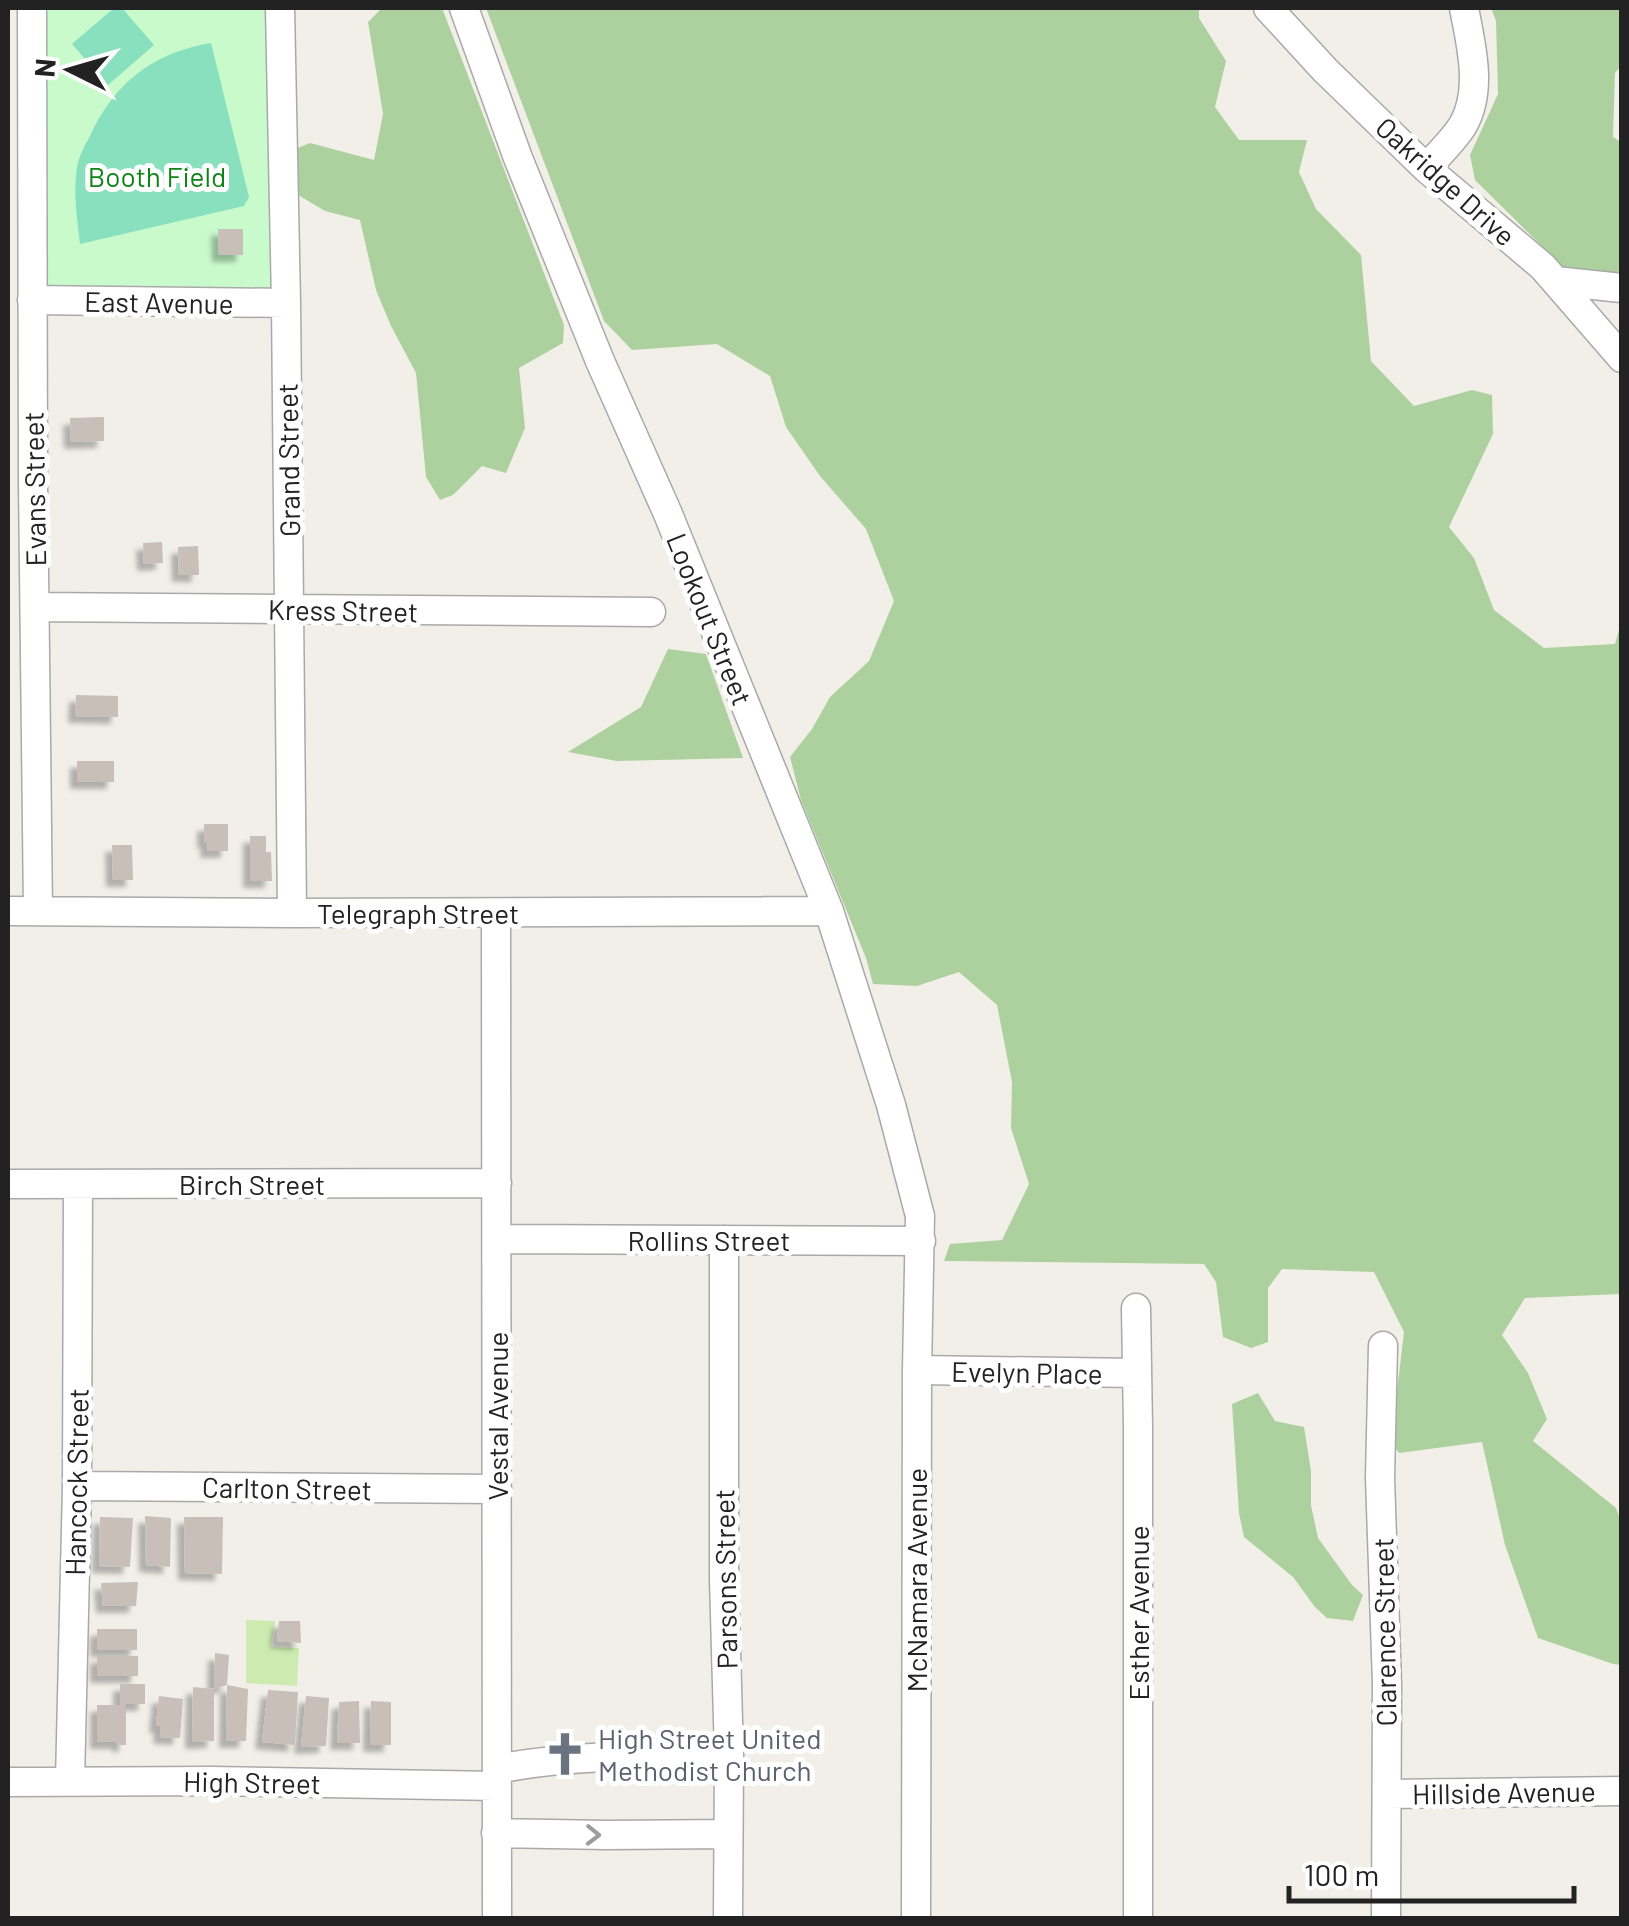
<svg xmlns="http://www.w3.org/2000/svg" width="1629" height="1926" font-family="Barlow,sans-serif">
	<defs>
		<filter id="shadow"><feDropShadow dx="-7" dy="7" stdDeviation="2.5" flood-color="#0004"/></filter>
	</defs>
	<rect width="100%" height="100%" fill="#f2efe9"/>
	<path fill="#cdebb0" d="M246,1620L275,1621L271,1647L299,1648L297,1686L246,1683Z"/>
	<path fill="#add19e" d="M382,8H442L564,325L563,343L519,368L525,428L506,473L482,466L453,495L440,500L426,477L416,373L391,326L376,290L360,220L325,211L298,195L290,151L310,143L374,160L383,114L368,22Z
		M486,8H1199V18L1226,61L1215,107L1239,140H1307L1299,172L1316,209L1361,255L1371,361L1414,406L1472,390L1492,395L1493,434L1449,527L1474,558L1494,610L1544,648L1615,644L1621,623V1294L1525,1298L1502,1335L1528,1373L1547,1419L1533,1441L1616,1508L1622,1524L1621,1665L1613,1664L1538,1638L1505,1545L1482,1442L1399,1453L1391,1442L1404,1332L1374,1272L1282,1269L1268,1288V1342L1251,1348L1223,1337L1216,1282L1204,1264L944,1261L950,1244L1002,1240L1029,1184L1011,1128L1012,1082L997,1005L959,972L917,986L873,984L866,958L801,800L790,757L812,729L830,697L869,661L894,601L866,529L820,476L786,427L770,376L717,344L632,350L604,321Z
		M1491,8H1621V66L1615,73L1613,137L1621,142V274L1567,271L1475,180L1470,155L1498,94L1496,21Z
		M668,649L706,654L743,758L617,761L568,752L641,707Z
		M1258,1393L1275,1421L1304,1427L1311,1471V1505L1318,1538L1352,1585L1363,1595L1353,1621L1327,1618L1315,1607L1293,1577L1244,1537L1239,1513L1232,1404Z"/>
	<path fill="#c8facc" d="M38,8H273L279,296L38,294Z"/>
	<path fill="#88e0be" d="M114,8H122L154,45L108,85L72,44Z
		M211,43L249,197L244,206L80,244C77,217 73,193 77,167C79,156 84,147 89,138C114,83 152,53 211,43Z"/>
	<path fill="#c7bfb8" filter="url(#shadow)" d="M218,229H243V255H219Z
		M104,417V441L71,442L70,418Z
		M162,542L163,563L144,564L143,543Z
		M198,546L199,575H179L178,547Z
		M76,695L118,696V717L75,716Z
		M77,761H114V782H77Z
		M204,824H228V851H207L208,842L204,841Z
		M250,836H266V852H271L272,881H250Z
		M112,845H132L133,880H113Z
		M145,1516L171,1518L170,1567L146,1565Z
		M100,1517L133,1518L130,1567L99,1566Z
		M184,1517H223L222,1574L185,1573Z
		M138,1582L136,1606H103L101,1583Z
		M279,1621H300L301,1643L277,1641Z
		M97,1629H137V1650H97Z
		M215,1653L229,1655L227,1685L248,1689L246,1741H226L227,1685L214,1689Z
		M97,1656H138V1676H97Z
		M120,1684H145V1704H126V1745H119V1742H97V1705H120Z
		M193,1687L214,1689V1741L192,1742Z
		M268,1690L298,1692L295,1745L262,1742Z
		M159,1696L183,1699L180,1738L160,1737L161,1726H156Z
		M306,1696L329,1698L326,1746L301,1747Z
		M359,1701L360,1743H337L339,1702Z
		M371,1701L391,1702V1745H370Z"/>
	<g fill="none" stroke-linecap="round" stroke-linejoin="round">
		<g stroke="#a9a9a9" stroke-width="31">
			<path id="minor" d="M32,8L33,484L38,911
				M280,8L286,303L292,913
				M464,8L518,158L600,361L668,514L829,911L891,1105L920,1216L917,1370L916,1918
				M1268,8L1325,70L1426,168L1543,267L1622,358
				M1426,168C1439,154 1453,141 1463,125C1483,90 1471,45 1464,8
				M1555,281L1622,288
				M32,300L286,303
				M35,607L651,612
				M8,911L292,913L829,911
				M496,913L497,1918
				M8,1184L497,1183
				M497,1239L921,1241
				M724,1240V1579L729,1756L728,1918
				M1136,1308L1138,1427V1918
				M1383,1346L1380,1478L1387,1684L1386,1918
				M917,1370L1137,1373
				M77,1486L497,1489
				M497,1769C573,1754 651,1756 729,1756
				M70,1781L77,1486L78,1184
				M8,1782L213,1781L496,1786
				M1387,1794L1622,1791
				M496,1833L607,1835L728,1834"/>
		</g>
		<use href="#minor" stroke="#fff" stroke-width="28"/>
	</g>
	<defs><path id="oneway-chevron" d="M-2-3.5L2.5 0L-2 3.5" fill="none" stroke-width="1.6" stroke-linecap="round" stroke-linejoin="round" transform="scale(2.5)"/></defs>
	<use stroke="#9c9c9c" href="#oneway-chevron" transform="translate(593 1835) rotate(1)"/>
	<defs>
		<g id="church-bare" transform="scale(3.45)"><path d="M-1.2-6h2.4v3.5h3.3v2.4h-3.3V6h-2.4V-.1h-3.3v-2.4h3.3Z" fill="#6b7280" stroke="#fff" stroke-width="2.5" paint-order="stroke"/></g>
	</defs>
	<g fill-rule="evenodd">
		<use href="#church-bare" x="565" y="1754"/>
	</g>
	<g text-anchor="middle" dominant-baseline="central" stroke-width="10" stroke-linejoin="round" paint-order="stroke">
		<g font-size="28" fill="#0c8416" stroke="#fff">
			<text x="157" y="176">Booth Field</text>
		</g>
		<g font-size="28" fill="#222" stroke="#fff">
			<text transform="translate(1446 181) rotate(42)">Oakridge Drive</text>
			<text transform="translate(159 302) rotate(1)">East Avenue</text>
			<text transform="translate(288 460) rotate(-91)">Grand Street</text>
			<text transform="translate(34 489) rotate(-91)">Evans Street</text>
			<text transform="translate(343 610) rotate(1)">Kress Street</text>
			<text transform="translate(710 619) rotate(68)">Lookout Street</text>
			<text x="418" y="913">Telegraph Street</text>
			<text x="252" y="1184">Birch Street</text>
			<text x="709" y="1240">Rollins Street</text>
			<text transform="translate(1027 1372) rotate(1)">Evelyn Place</text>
			<text transform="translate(497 1416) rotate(-90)">Vestal Avenue</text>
			<text transform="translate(76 1482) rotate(-89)">Hancock Street</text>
			<text transform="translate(287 1488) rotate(1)">Carlton Street</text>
			<text transform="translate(725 1579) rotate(-91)">Parsons Street</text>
			<text transform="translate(916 1580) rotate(-90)">McNamara Avenue</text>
			<text transform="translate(1138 1613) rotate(-90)">Esther Avenue</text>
			<text transform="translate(1384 1632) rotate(-91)">Clarence Street</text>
			<text transform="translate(252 1782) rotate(1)">High Street</text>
			<text transform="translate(1504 1792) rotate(-1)">Hillside Avenue</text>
		</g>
		<g font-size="28" fill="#5b616d" stroke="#fff" text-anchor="start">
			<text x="598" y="1738">High Street United<tspan x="598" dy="32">Methodist Church</tspan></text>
		</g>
	</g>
	<rect width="1629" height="1926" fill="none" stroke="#222222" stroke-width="20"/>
	<g transform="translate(70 70) rotate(275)" stroke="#ffffff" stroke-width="8" paint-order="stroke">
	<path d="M0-8L18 38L0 25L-18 38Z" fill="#222222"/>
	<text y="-15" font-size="28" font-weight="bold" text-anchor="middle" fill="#222222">N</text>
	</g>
	<path d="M1289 1886v15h285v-15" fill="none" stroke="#222222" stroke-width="5"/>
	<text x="1304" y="1886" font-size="30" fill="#222222" stroke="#ffffff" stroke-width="8" paint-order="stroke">100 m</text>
</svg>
